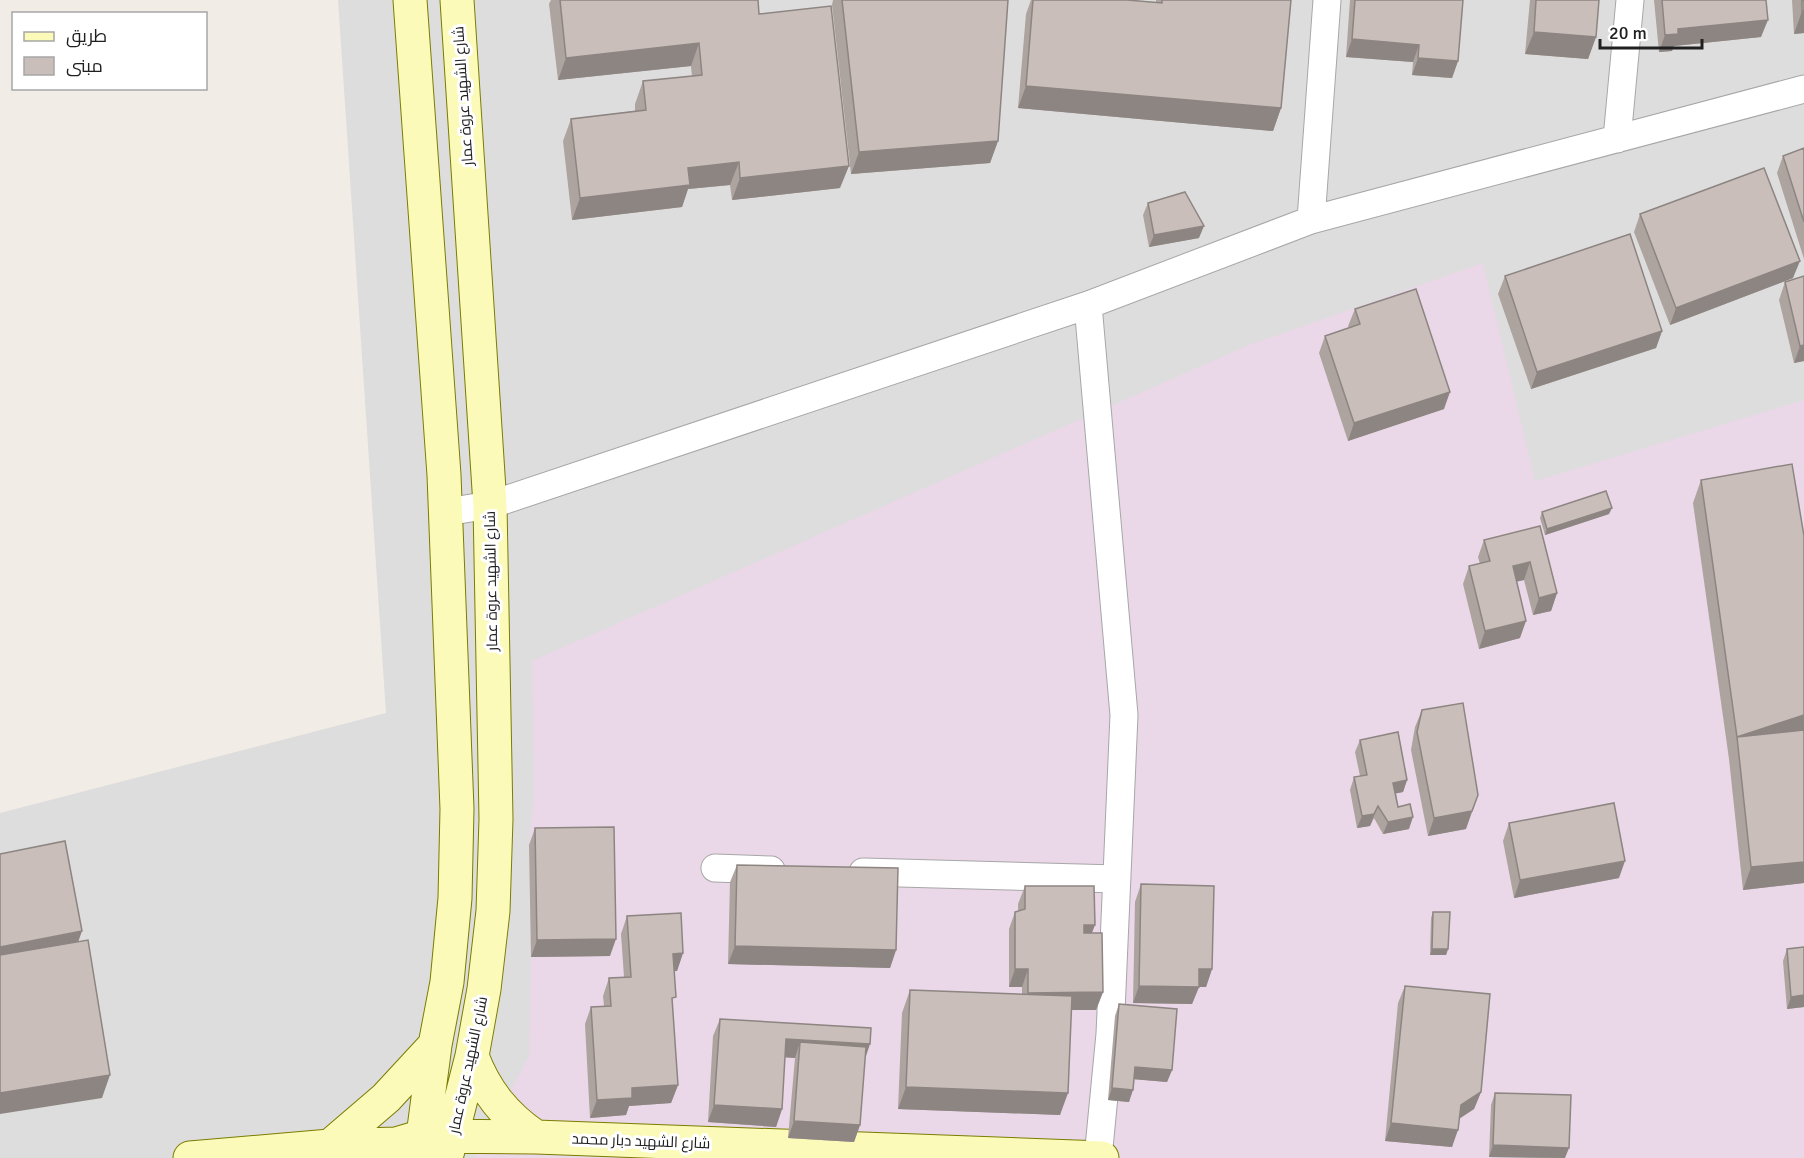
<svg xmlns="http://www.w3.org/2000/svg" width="1804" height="1158" font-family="Signika,Cairo,sans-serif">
	<rect width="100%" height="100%" fill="#f1ece6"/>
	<path fill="#dedddd" d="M338,0H1804V1158H0V813L386,713Z"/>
	<path fill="#ead7e8" d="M1483,263L1535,481L1804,400V1158H475L529,1056L531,957L529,846L534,792L532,661L1249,345Z"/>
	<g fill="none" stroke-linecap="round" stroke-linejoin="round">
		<g stroke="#a7a7a7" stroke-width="29">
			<path id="street" d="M1617,139L1630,0
				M1311,220L1327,0
				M1088,305L1124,715L1110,1034L1098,1158
				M446,512L490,505L1088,305L1311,220L1804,89
				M715,868L771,870
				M863,872L1117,879"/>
		</g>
		<g stroke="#7a7d00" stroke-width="35">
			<path id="secondary" d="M410,0L444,475L457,809L455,898L447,982L435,1045L423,1136L424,1158
				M472,1056C485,1091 505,1116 536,1137
				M330,1146L386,1098L435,1045
				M190,1158L330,1146L396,1144L423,1136L536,1137L1102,1158
				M446,1158L472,1056L484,989L493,911L496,819L490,505L457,0"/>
		</g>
		<use href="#street" stroke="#fff" stroke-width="27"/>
		<use href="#secondary" stroke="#fcfab8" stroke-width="33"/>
	</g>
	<path fill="#ada39f" d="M551,0H758L759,14L840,188L732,200L730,185L688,189L682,207L572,220L563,141L571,119L635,111V104L643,81L692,76L691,66L558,80L549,4Z
		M833,0H1008L998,141L990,163L851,174L832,5Z
		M1031,0H1127L1156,2V0H1291L1281,108L1273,131L1018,108L1026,14Z
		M1350,0H1463L1458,61L1452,78L1412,75L1413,62L1346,57Z
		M1530,0H1599L1596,37L1588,59L1525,54Z
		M1654,0H1766L1761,37L1674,46L1672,51L1659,52Z
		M1792,0H1804V33L1794,34Z
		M1804,148V259L1777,173L1783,156Z
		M1148,203L1199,238L1149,247L1143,215Z
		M1640,214L1793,278L1670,325L1634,232Z
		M1505,276L1662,331L1656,348L1531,389L1498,294Z
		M1804,276V361L1794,363L1779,300L1785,282Z
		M1355,309L1444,409L1348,441L1319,353L1325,336L1349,328L1348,326Z
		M1701,480L1804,536V883L1743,890L1729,759L1693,503Z
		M1542,512L1609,514L1545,535L1540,518Z
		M1540,526L1557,593L1551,611L1533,615L1524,580L1517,581L1520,638L1479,649L1463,584L1469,566L1480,564L1478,557L1484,540Z
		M1422,710L1466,829L1428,836L1411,750L1415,727Z
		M1360,740L1407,780L1403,792L1396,793L1398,807L1409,829L1383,834L1374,818L1370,826L1357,828L1350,790L1354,777L1360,776L1355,752Z
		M1509,823L1619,878L1514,898L1503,841Z
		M535,828L610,956L531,957L529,845Z
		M737,865L896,950L890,968L728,964L730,882Z
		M1141,884L1212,969L1206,987H1199L1192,1004L1133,1003L1135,902Z
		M1025,886L1092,933L1103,992L1096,1010H1071L1060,1115L898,1109L902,1013L910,990L1022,995V987H1009V929L1015,912L1018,911V904Z
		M1433,912L1448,949L1446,955H1430L1431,918Z
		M627,916L683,953L677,971H674L672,1006L678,1085L671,1103L629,1106L626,1115L590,1118L585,1024L591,1007L604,1006L603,996L609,978L624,977L621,934Z
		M1804,947V1007L1787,1009L1783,961L1787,949Z
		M1405,986L1481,1092L1474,1109L1459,1119L1452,1147L1385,1141L1398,1003Z
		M1119,1004L1172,1070L1167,1082L1134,1079L1129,1102L1108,1100L1115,1016Z
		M720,1019L865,1057L860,1125L854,1142L788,1138L795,1058L785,1057L782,1109L776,1127L708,1122L713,1036Z
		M1495,1093L1565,1158L1489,1157L1491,1105Z"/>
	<path fill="#8d8582" d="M1802,11H1804V33L1794,34Z
		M1768,20L1761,37L1674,46L1672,51L1659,52L1665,35L1678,29Z
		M1534,32L1596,37L1588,59L1525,54Z
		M1352,39L1419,45L1413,62L1346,57Z
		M699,43L691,66L558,80L566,58Z
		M1418,58L1458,61L1452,78L1412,75Z
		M1026,86L1281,108L1273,131L1018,108Z
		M998,141L990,163L851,174L859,152Z
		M739,162L730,185L688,189L682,207L572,220L580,198L688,168Z
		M849,166L840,188L732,200L740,178Z
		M1204,226L1199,238L1149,247L1154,235Z
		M1800,261L1793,278L1670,325L1676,308Z
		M1662,331L1656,348L1531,389L1537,372Z
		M1804,345V361L1794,363L1800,346Z
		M1450,392L1444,409L1348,441L1354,423Z
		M1612,508L1609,514L1545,535L1547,529Z
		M1530,562L1524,580L1507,584L1513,566Z
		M1557,593L1551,611L1533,615L1539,598Z
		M1526,621L1520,638L1479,649L1485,631Z
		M1804,715V735L1737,737Z
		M1407,780L1403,792L1389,795L1393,783Z
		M1478,795L1466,829L1428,836L1434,818Z
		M1378,806L1370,826L1357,828L1362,816Z
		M1413,817L1409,829L1383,834L1388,822Z
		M1625,861L1619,878L1514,898L1520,880Z
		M1804,862V883L1743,890L1751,867Z
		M1084,925H1095L1088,943H1077Z
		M82,931L76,948L0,963V947Z
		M616,939L610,956L531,957L537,940Z
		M735,946L896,950L890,968L728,964Z
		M1432,949H1448L1446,955H1430Z
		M683,953L677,971L666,972L673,954Z
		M1015,969H1028L1022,987H1009Z
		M1199,969H1212L1206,987H1193Z
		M1139,986L1199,987L1192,1004L1133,1003Z
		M1103,992L1096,1010H1022L1028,993Z
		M1804,995V1007L1787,1009L1791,997Z
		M786,1039L870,1044L864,1062L800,1042L795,1058L780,1057Z
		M1135,1067L1172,1070L1167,1082L1131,1079Z
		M110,1075L102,1098L0,1114V1093Z
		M678,1085L671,1103L629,1106L626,1115L590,1118L597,1100L632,1088Z
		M906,1087L1068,1093L1060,1115L898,1109Z
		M1112,1088L1133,1090L1129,1102L1108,1100Z
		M1481,1092L1474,1109L1454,1122L1461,1105Z
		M714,1105L782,1109L776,1127L708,1122Z
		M794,1121L860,1125L854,1142L788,1138Z
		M1391,1123L1458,1130L1452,1147L1385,1141Z
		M1493,1145L1569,1148L1565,1158L1489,1157Z"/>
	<path fill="#c9beb9" stroke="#8d8582" stroke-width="1.5" d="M560,0H758L759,14L831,6L849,166L740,178L739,162L688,168L690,185L580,198L571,119L646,110L643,81L702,75L699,43L566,58Z
		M842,0H1008L998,141L859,152Z
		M1033,0H1127L1162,3V0H1291L1281,108L1026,86Z
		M1355,0H1463L1458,61L1418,58L1419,45L1352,39Z
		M1536,0H1599L1596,37L1534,32Z
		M1662,0H1766L1768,20L1678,29V34L1665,35Z
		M1802,0H1804V11H1802Z
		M1804,148V222L1783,156Z
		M1764,168L1800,261L1676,308L1640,214Z
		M1185,192L1204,226L1154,235L1148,203Z
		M1630,234L1662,331L1537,372L1505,276Z
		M1804,276V345L1800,346L1785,282Z
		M1416,289L1450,392L1354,423L1325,336L1360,324L1355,309Z
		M1792,464L1804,536V715L1737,737L1701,480Z
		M1606,491L1612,508L1547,529L1542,512Z
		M1540,526L1557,593L1539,598L1530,562L1513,566L1526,621L1485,631L1469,566L1490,561L1484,540Z
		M1463,703L1478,795L1472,811L1434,818L1417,732L1422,710Z
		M1804,730V862L1751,867L1737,737Z
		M1398,732L1407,780L1393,783L1398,807L1410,804L1413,817L1388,822L1378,806L1374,814L1362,816L1354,777L1367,775L1360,740Z
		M1614,803L1625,861L1520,880L1509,823Z
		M614,827L616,939L537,940L535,828Z
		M65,841L82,931L0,947V854Z
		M737,865L898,868L896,950L735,946Z
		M1141,884L1214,886L1212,969H1199V987L1139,986Z
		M1025,886H1094L1095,925H1084V933H1102L1103,992L1028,993V969H1015V912L1025,909Z
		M1433,912H1450L1448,949H1432Z
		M681,913L683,953L673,954L676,997L672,998L678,1085L632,1088V1098L597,1100L591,1007L611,1006L609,978L631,977L627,916Z
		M88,940L110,1075L0,1093V955Z
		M1804,947V995L1791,997L1787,949Z
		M1405,986L1490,994L1481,1092L1461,1105L1458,1130L1391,1123Z
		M910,990L1072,996L1068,1093L906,1087Z
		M1119,1004L1177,1009L1172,1070L1135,1067L1133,1090L1112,1088Z
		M720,1019L871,1028L870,1044L786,1039L782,1109L714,1105Z
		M800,1042L866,1047L860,1125L794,1121Z
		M1495,1093L1571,1095L1569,1148L1493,1145Z"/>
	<g text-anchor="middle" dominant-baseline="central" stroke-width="6" stroke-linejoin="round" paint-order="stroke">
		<g font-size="15" fill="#202020" stroke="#fff">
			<text transform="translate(463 96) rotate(-94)">شارع الشهيد عروة عمار</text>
			<text transform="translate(491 581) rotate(-91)">شارع الشهيد عروة عمار</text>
			<text transform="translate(468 1065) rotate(-78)">شارع الشهيد عروة عمار</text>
			<text transform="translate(641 1141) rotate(2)">شارع الشهيد دبار محمد</text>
		</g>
	</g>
	<rect x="12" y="12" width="195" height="78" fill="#ffffff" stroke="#a6a6a6" stroke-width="1.5"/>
	<rect x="24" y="32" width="30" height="9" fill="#fcfab8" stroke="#a6a6a6" stroke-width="1.5"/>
	<text x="66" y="42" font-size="18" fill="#202020">طريق</text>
	<rect x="24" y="57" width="30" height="18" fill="#c9beb9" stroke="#a6a6a6" stroke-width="1.5"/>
	<text x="66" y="72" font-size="18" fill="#202020">مبنى</text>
	<path d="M1600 39v9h102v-9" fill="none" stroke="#202020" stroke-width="3"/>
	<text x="1609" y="39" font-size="18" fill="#202020" stroke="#ffffff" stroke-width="4.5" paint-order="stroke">20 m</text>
</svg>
